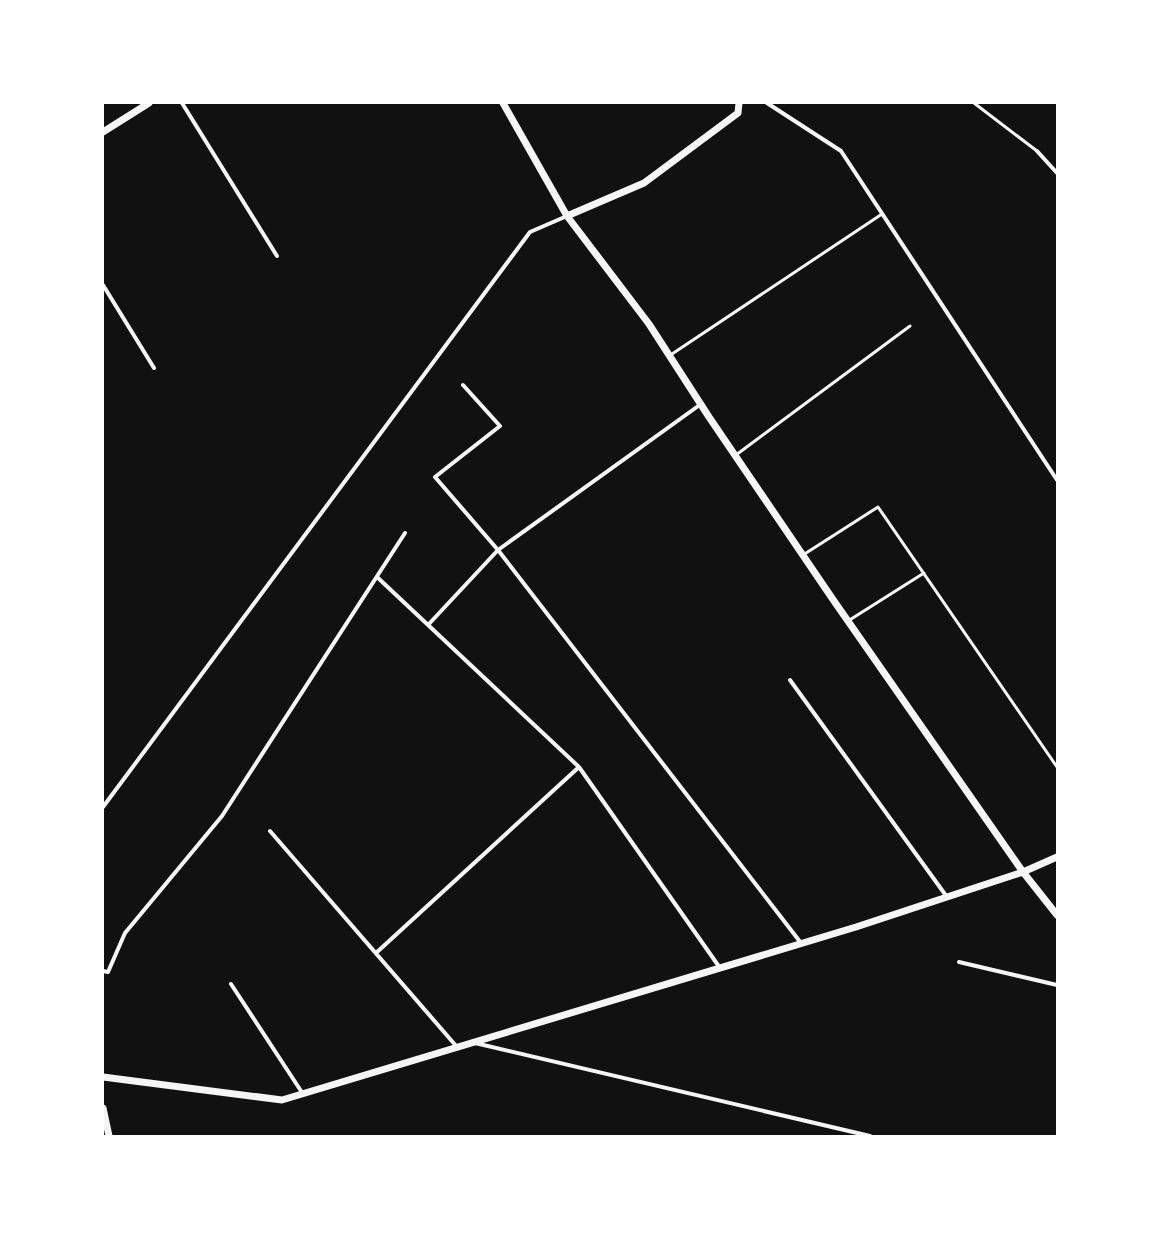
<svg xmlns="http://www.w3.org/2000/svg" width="1160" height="1239" font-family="Arial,sans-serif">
	<rect width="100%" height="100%" fill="#111"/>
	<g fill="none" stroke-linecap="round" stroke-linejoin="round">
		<path stroke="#f5f5f5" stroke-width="3" d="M974,103L1037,151
			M669,356L882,214
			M736,455L910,326
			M803,555L878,507L1057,767
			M848,621L924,573"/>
		<path stroke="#f5f5f5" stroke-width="4" d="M182,103L277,256
			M767,103L841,151L1057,480
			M1037,151L1057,173
			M103,285L154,368
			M463,385L500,426L435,477L498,550L801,943
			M377,577L579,767L720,968
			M428,625L498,550L701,404
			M790,680L947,897
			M103,807L530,232L567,216
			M270,831L457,1047
			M376,953L579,767
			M959,962L1057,985
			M103,971L108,972L125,933L222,816L405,533
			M231,984L303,1094
			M475,1043L870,1136"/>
		<path stroke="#f5f5f5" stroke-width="7" d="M503,103L567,216L649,324L709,417L834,601L1023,872L1057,915
			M103,132L149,103
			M567,216L644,183L738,113L739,103
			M103,1077L282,1100L856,927L1023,872L1057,857
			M103,1108L109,1136"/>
	</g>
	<rect width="1160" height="1239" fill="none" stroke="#ffffff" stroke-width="208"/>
</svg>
